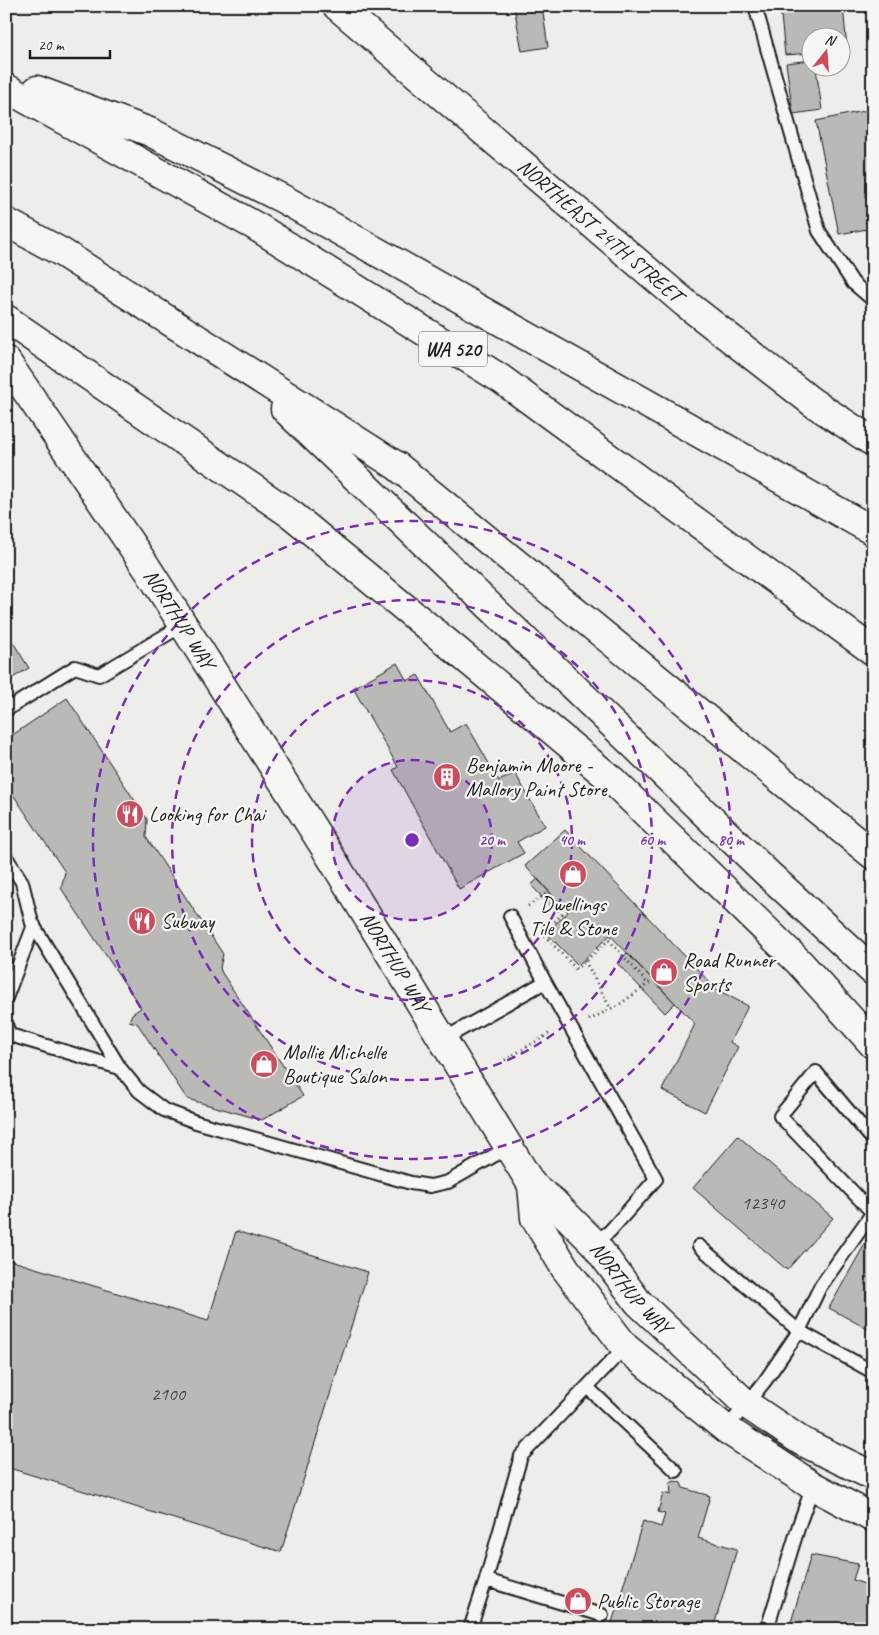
<svg xmlns="http://www.w3.org/2000/svg" width="879" height="1635" font-family="Caveat,sans-serif">
	<rect width="100%" height="100%" fill="#edede9"/>
	<filter id="ink" filterUnits="userSpaceOnUse"><feTurbulence type="fractalNoise" baseFrequency=".02" numOctaves="2"/><feDisplacementMap in="SourceGraphic" scale="10" xChannelSelector="R" yChannelSelector="G"/><feConvolveMatrix kernelMatrix="1 2 1 2 8 2 1 2 1" color-interpolation-filters="sRGB"/></filter>
	<g filter="url(#ink)">
		<path fill="#b9b9b6" stroke="#1c1c1c" d="M514,6H542L548,47L522,51Z
			M780,6H843L847,49L842,50V38H812V53L785,55Z
			M812,60V68H816L822,110L793,114L786,63Z
			M873,109V228L839,234L816,121Z
			M6,631L29,668L6,682Z
			M397,663L407,681L418,675L450,732L466,723L499,781L515,773L545,826L517,842L524,853L459,889L393,770L398,767L353,688Z
			M67,698L147,819L146,837L223,954L220,968L222,973L303,1096L262,1120L187,1099L137,1023L129,1021L132,1014L141,1008L61,888L65,872L6,784V733L11,736Z
			M565,830L716,989L748,1006L730,1042L738,1047L705,1112L662,1090L695,1024L610,935L578,965L546,933L568,912L525,866Z
			M538,879L561,905L555,911L531,885Z
			M627,953L675,1003L665,1013L617,963Z
			M738,1136L833,1218L787,1270L693,1188Z
			M236,1231L368,1272L281,1552L6,1467V1259L208,1321Z
			M871,1233L873,1234V1332L829,1308Z
			M675,1481L681,1483L683,1488L710,1496L698,1538L737,1549L713,1629H610L643,1521L661,1527L665,1514L658,1512L663,1493L671,1495L670,1483Z
			M811,1555L858,1564L853,1580L873,1587V1629H789Z"/>
		<g fill="none" stroke-linecap="round" stroke-linejoin="round">
			<g stroke="#1c1c1c" stroke-width="16">
				<path id="service" d="M755,6L819,231L853,283L873,300
					M6,710L75,667L99,675L183,625
					M6,857L22,882L32,923L120,1068L139,1091L164,1110L196,1122L411,1183L430,1186L448,1182L507,1148
					M510,916L545,982
					M6,998L34,925
					M6,1025L10,1035L120,1068
					M442,1040L545,982L656,1179L610,1231L594,1243
					M872,1212L780,1116L816,1072L873,1140
					M699,1246L799,1331L873,1372
					M587,1387L676,1471
					M726,1429L765,1381L799,1331L820,1287L873,1212
					M486,1580L521,1456L625,1347
					M470,1629L486,1580L602,1615
					M767,1629L800,1522L813,1486"/>
			</g>
			<g stroke="#1c1c1c" stroke-width="31">
				<g id="tertiary">
					<path id="s1" d="M337,6L685,303L812,402L873,442"/>
				</g>
			</g>
			<g stroke="#1c1c1c" stroke-width="31">
				<g id="secondary">
					<path id="s2" d="M6,361L147,568L324,846L532,1185L552,1201L594,1243L638,1302L746,1404L801,1441L873,1476"/>
					<path d="M532,1185L535,1218L565,1268L625,1347L726,1429L813,1486L873,1518"/>
				</g>
			</g>
			<g stroke="#1c1c1c" stroke-width="31">
				<path id="motorway" d="M6,88L257,227L501,379L873,651
					M37,90L150,132L285,200L873,531
					M6,222L61,252L397,466L873,855
					M6,319L292,515L456,650L613,781L799,962L873,1044
					M285,409L768,874L873,971"/>
			</g>
			<path stroke="#1c1c1c" stroke-width="3" stroke-dasharray="1 4" stroke-linecap="butt" d="M545,895L562,914L543,934L576,969L609,940L648,984L653,980
				M528,906L549,892
				M585,961L611,1009
				M589,1020L620,1004L648,984
				M505,1060L550,1033"/>
			<use href="#service" stroke="#f6f6f2" stroke-width="12"/>
			<use href="#tertiary" stroke="#f6f6f2" stroke-width="28"/>
			<use href="#secondary" stroke="#f6f6f2" stroke-width="28"/>
			<use href="#motorway" stroke="#f6f6f2" stroke-width="28"/>
		</g>
	</g>
	<circle cx="412" cy="840" r="80" fill="#7b2cbf" fill-opacity=".12"/>
	<g fill="none" stroke="#7b2cbf" stroke-width="2.5" stroke-dasharray="9 6">
		<circle cx="412" cy="840" r="80"/>
		<circle cx="412" cy="840" r="160"/>
		<circle cx="412" cy="840" r="240"/>
		<circle cx="412" cy="840" r="319"/>
	</g>
	<defs>
		<g id="building-disc" transform="scale(1.4375)"><circle r="9.5" fill="#d1495b" stroke="#f6f6f2"/><path d="M-4-6H4V6H1V3H-1V6H-4ZM-2.5-4.3h1.7v1.8h-1.7ZM.8-4.3h1.7v1.8H.8ZM-2.5-1h1.7V.8h-1.7ZM.8-1h1.7V.8H.8Z" fill="#fff"/></g>
		<g id="restaurant-disc" transform="scale(1.4375)"><circle r="9.5" fill="#d1495b" stroke="#f6f6f2"/><path d="M-5-6h1v4h1v-4h1v4h1v-4h1v5L-1.5 .5V6h-2V.5L-5-1ZM5-6V6H3V1.5H1.5Q1.5-4 5-6Z" fill="#fff"/></g>
		<g id="shop-disc" transform="scale(1.4375)"><circle r="9.5" fill="#d1495b" stroke="#f6f6f2"/><path d="M-5-2.5h2.3a2.7 3.5 0 0 1 5.4 0H5L5.5 6h-11ZM-1.5-2.5h3a1.5 2.3 0 0 0-3 0Z" fill="#fff"/></g>
	</defs>
	<g fill-rule="evenodd">
		<use href="#building-disc" x="447" y="777"/>
		<use href="#restaurant-disc" x="130" y="814"/>
		<use href="#shop-disc" x="573" y="874"/>
		<use href="#restaurant-disc" x="142" y="921"/>
		<use href="#shop-disc" x="664" y="972"/>
		<use href="#shop-disc" x="264" y="1064"/>
		<use href="#shop-disc" x="578" y="1601"/>
	</g>
	<g text-anchor="middle" dominant-baseline="central" stroke-width="4.5" stroke-linejoin="round" paint-order="stroke">
		<g font-size="19" fill="#434342">
			<text x="763" y="1203">12340</text>
			<text x="168" y="1394">2100</text>
		</g>
		<rect fill="#f6f6f2" stroke="#5d5d5c" stroke-width="1" x="419" y="331.5" width="68" height="35" rx="4"/>
		<g font-size="20" font-weight="bold" fill="#1c1c1c">
			<text x="453" y="349">WA 520</text>
		</g>
		<g font-size="21" fill="#1c1c1c" stroke="#f6f6f2">
			<text stroke="none"><textPath href="#s1" startOffset="346">NORTHEAST 24TH STREET</textPath></text>
			<text stroke="none"><textPath href="#s2" startOffset="311">NORTHUP WAY</textPath></text>
			<text stroke="none"><textPath href="#s2" startOffset="716">NORTHUP WAY</textPath></text>
			<text stroke="none"><textPath href="#s2" startOffset="1121">NORTHUP WAY</textPath></text>
		</g>
		<g font-size="21" fill="#1c1c1c" stroke="#f6f6f2" text-anchor="start">
			<text x="466" y="765">Benjamin Moore -<tspan x="466" dy="24">Mallory Paint Store</tspan></text>
			<text x="149" y="814">Looking for Chai</text>
			<text x="573" y="904" text-anchor="middle">Dwellings<tspan x="573" dy="24">Tile &amp; Stone</tspan></text>
			<text x="161" y="921">Subway</text>
			<text x="683" y="960">Road Runner<tspan x="683" dy="24">Sports</tspan></text>
			<text x="283" y="1052">Mollie Michelle<tspan x="283" dy="24">Boutique Salon</tspan></text>
			<text x="597" y="1601">Public Storage</text>
		</g>
	</g>
	<circle cx="412" cy="840" r="8" fill="#7b2cbf" stroke="#f6f6f2" stroke-width="2.5"/>
	<g font-size="15" text-anchor="middle" font-weight="bold" fill="#7b2cbf" stroke="#f6f6f2" stroke-width="4.5" stroke-linejoin="round" paint-order="stroke">
		<text x="492" y="845">20 m</text>
		<text x="572" y="845">40 m</text>
		<text x="652" y="845">60 m</text>
		<text x="731" y="845">80 m</text>
	</g>
	<rect width="879" height="1635" fill="none" stroke="#f6f6f2" stroke-width="25"/>
	<rect x="12" y="12" width="854" height="1610" fill="none" stroke="#1c1c1c" stroke-width="2" filter="url(#ink)"/>
	<g transform="translate(826 52) rotate(17)"><circle r="24" fill="#f6f6f2" stroke="#9f9f9c"/>
	<path d="M0-4L9 19L0 12L-9 19Z" fill="#d1495b"/>
	<text y="-8" font-size="14" font-weight="bold" text-anchor="middle" fill="#1c1c1c">N</text>
	</g>
	<path d="M30 50v8h80v-8" fill="none" stroke="#1c1c1c" stroke-width="2.5"/>
	<text x="38" y="50" font-size="15" fill="#1c1c1c" stroke="#f6f6f2" stroke-width="4" paint-order="stroke">20 m</text>
</svg>
